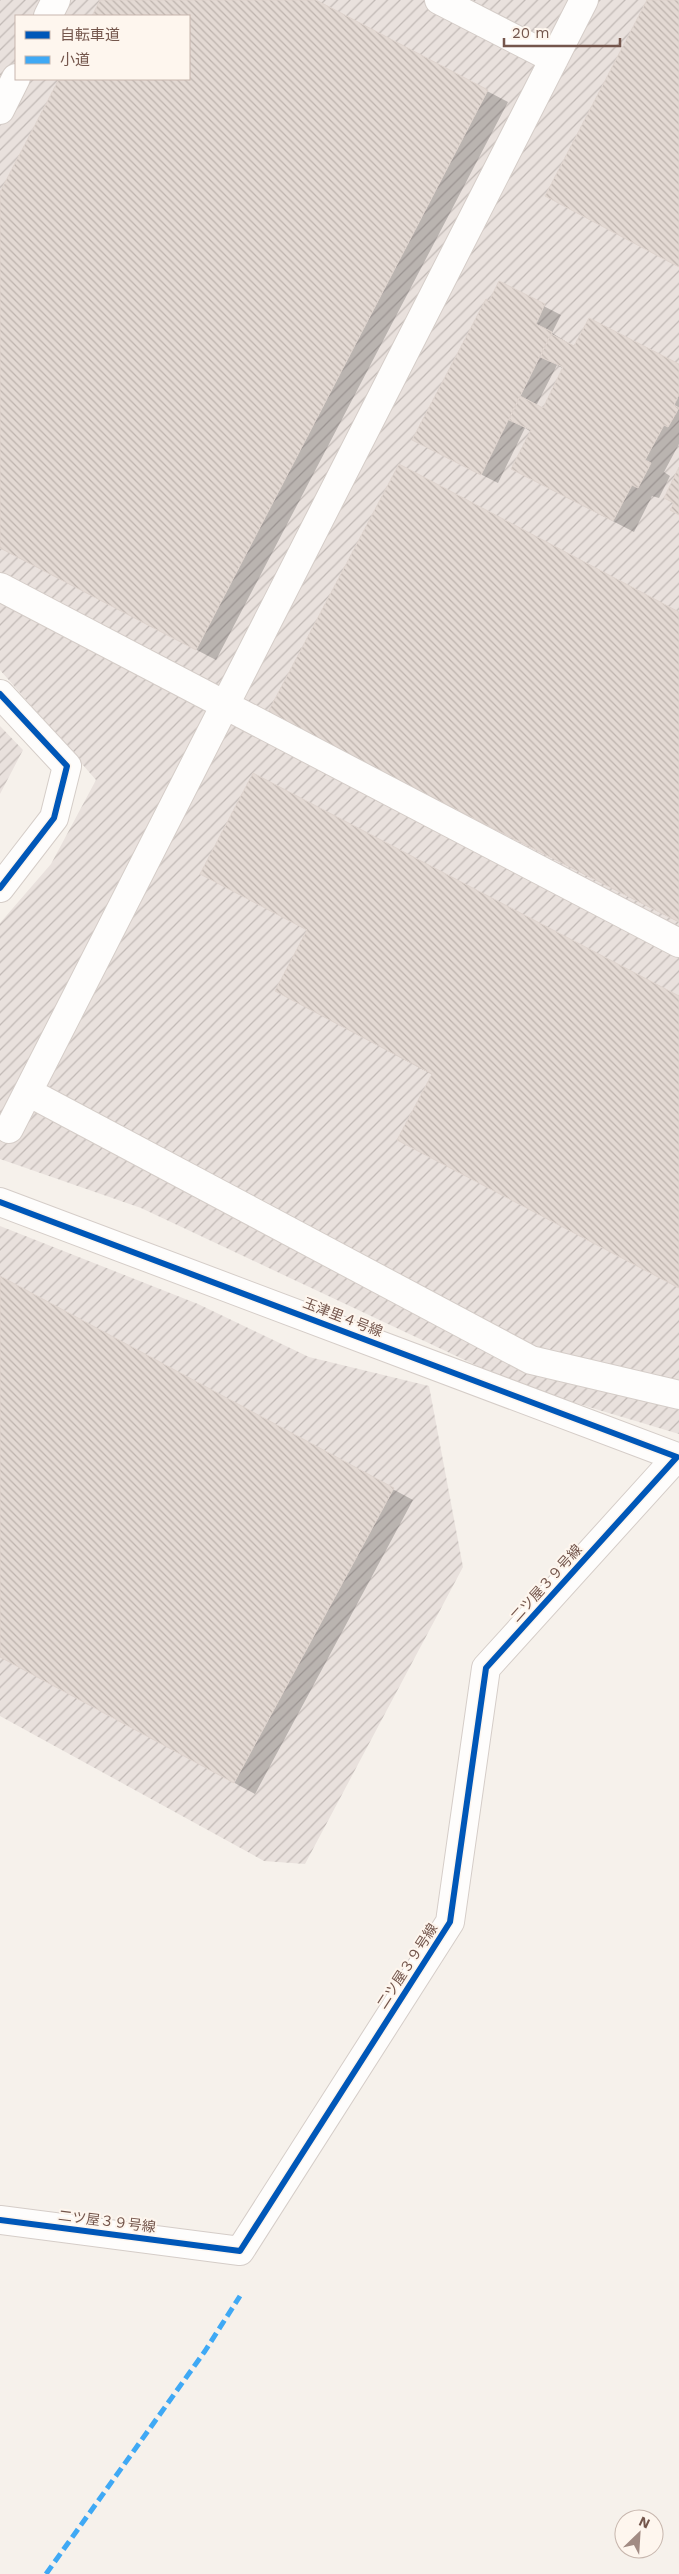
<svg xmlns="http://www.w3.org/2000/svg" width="679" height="2574" font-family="'Work Sans','Noto Sans JP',sans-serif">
	<defs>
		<pattern id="industrial-furrows" width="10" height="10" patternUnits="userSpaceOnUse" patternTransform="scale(1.25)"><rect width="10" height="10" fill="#e9e1dd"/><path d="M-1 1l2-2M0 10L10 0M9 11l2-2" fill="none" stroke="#c1b9b5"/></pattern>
		<pattern id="building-back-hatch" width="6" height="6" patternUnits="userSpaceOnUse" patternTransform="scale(1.25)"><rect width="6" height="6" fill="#e3d9d3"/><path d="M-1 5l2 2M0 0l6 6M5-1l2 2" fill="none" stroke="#bdb3ad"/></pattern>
	</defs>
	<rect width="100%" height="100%" fill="#f6f1eb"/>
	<path fill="url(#industrial-furrows)" fill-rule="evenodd" d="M0,0H679V1434L522,1387L141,1208L0,1159V923L51,864L96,780L0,670ZM16,16H189V79H16Z
		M0,726L23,750L0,794Z
		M0,1226L198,1304L309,1357L429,1386L463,1567L305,1864L264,1861L0,1716Z"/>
	<path fill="#0003" fill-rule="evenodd" d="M102,0H313L508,102L216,660L0,548V195L61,79H189V16H93Z
		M499,283L561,315L552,333L575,347L679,365V444L664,472L670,476L659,498L652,496L634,532L533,480L531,432L525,428L498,483L413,440ZM557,365L564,369L543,409L536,406Z
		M679,613V922L288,725Z
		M308,930L679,998V1287L433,1075L276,991Z
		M0,1277L413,1500L255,1794L0,1656Z"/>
	<path fill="url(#building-back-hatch)" stroke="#dfd4ce" d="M100,0H316L488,90L196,650L0,548V192L59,79H189V16H92Z
		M647,0H679V267L545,196Z
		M499,281L545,304L536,324L552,332L481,475L412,440L486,299L489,301Z
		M589,318L679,364V395L674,405L679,408L668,427L664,425L645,460L651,463L638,488L632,485L613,521L511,469L531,430L509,420L520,396L543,408L563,367L540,357L551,334L574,346Z
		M399,464L679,612V922L267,714Z
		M679,467V515L670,510L674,503L664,498Z
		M253,773L679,996V1288L397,1140L432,1074L275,991L307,930L200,874Z
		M0,1276L394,1488L234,1783L0,1657Z"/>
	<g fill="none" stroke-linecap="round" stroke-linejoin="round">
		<g stroke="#d5cdc8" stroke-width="30">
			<path id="minor" d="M439,0L554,59
				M48,16L56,0
				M0,110L16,78
				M0,587L679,943
				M0,694L67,766L54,818L0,888
				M28,1092L531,1360L679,1395
				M9,1129L584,0
				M0,1202L677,1457L486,1668L450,1922L240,2251L0,2220"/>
		</g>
		<use href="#minor" stroke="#fefdfc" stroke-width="28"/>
		<path stroke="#3fa9f5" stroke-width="5" stroke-dasharray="10 5" stroke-linecap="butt" d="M46,2574L205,2351L240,2296"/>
		<g stroke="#fef6ee" stroke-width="9">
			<path id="cycleway" d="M0,694L67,766L54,818L0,888
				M0,1202L677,1457L486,1668L450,1922L240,2251L0,2220"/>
		</g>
		<use href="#cycleway" stroke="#0057b8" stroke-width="6"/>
	</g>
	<g text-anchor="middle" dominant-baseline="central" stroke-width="4" stroke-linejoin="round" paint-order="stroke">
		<g font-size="14" fill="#74564c" stroke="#fef6ee">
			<text transform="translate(343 1317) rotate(21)">玉津里４号線</text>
			<text transform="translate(546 1583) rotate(-48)">二ツ屋３９号線</text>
			<text transform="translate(407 1966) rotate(-57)">二ツ屋３９号線</text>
			<text transform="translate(107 2221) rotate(7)">二ツ屋３９号線</text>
		</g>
	</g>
	<rect x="15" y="15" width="175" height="65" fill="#fef6ee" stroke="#c7b6ad"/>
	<rect x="25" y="31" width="25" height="8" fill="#0057b8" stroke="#c7b6ad"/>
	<text x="60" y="40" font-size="15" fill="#74564c">自転車道</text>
	<rect x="25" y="56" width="25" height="8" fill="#3fa9f5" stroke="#c7b6ad"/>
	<text x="60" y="65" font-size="15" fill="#74564c">小道</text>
	<g transform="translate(639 2534) rotate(25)"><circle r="24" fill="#fef6ee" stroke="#c7b6ad"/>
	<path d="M0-4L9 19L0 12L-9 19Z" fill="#a28c84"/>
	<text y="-8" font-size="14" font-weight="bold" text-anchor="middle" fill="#74564c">N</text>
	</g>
	<path d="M504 38v8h116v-8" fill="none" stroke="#74564c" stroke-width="2.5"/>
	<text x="512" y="38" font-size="15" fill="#74564c" stroke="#fef6ee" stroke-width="4" paint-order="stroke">20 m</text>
</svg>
